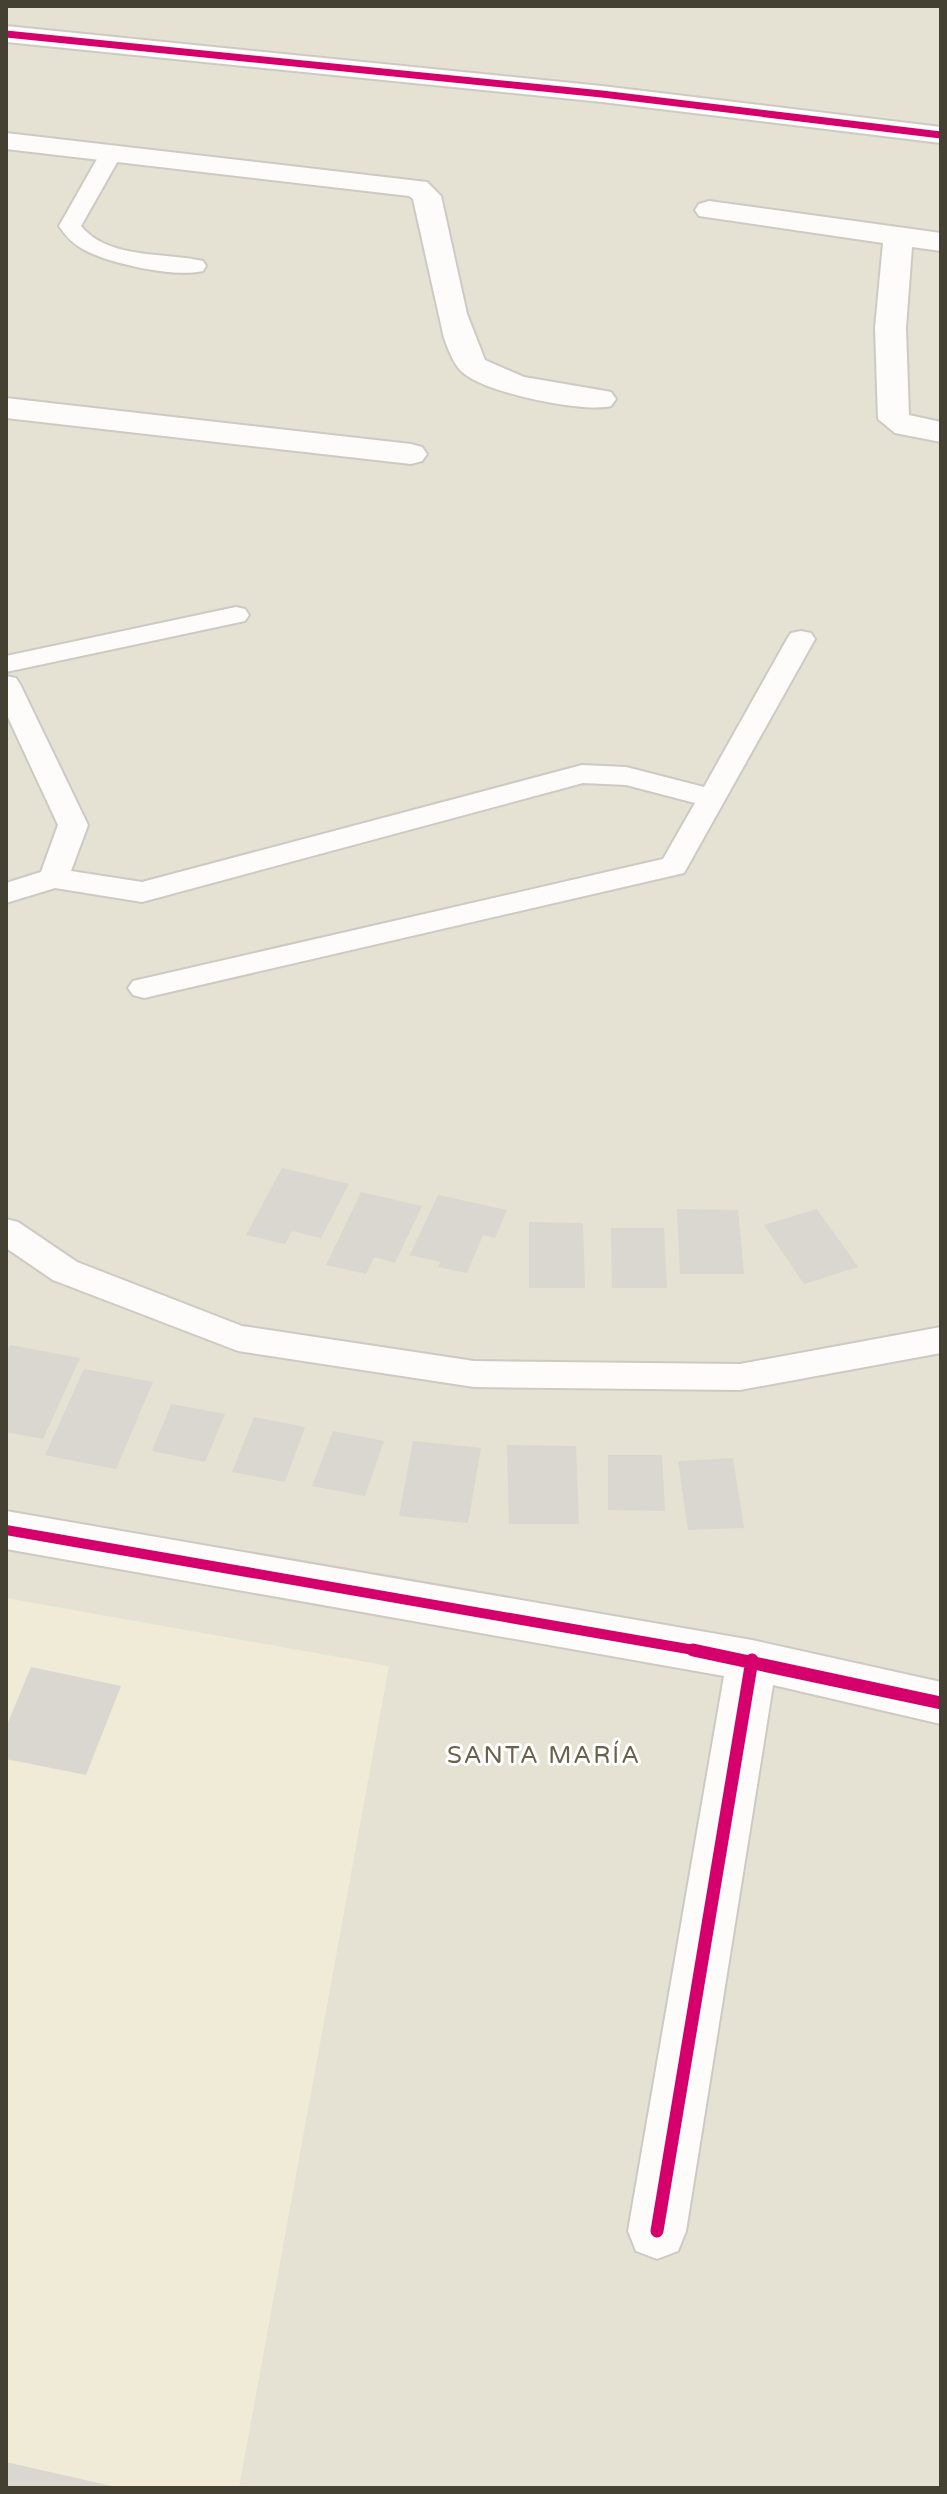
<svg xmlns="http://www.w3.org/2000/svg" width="947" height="2494" font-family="'Varela Round',sans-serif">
	<rect width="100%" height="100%" fill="#f0eee6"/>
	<path fill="#e5e1d3" d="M6,6H941V2488H6Z"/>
	<path fill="#efebd7" d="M6,1598L389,1666L239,2488H6Z"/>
	<path fill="#d9d7cf" d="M282,1168L349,1184L321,1238L292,1231L285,1244L246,1235Z
		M361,1192L422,1206L395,1263L374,1257L366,1274L326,1265Z
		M438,1195L507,1210L495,1238L483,1235L467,1273L438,1267L440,1262L410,1255Z
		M677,1209L738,1210L744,1274H680Z
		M817,1209L858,1267L804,1284L764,1225Z
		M529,1222L583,1223L585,1288H529Z
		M611,1228H664L667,1288H612Z
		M10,1345L80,1358L43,1439L6,1432V1352Z
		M84,1369L153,1382L116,1469L45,1455Z
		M171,1404L225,1414L205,1462L152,1451Z
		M254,1417L305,1427L285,1482L232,1472Z
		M333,1431L384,1441L365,1496L312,1486Z
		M413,1441L481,1448L468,1523L399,1516Z
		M507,1445L576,1446L579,1524H509Z
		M608,1455H662L665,1511L608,1510Z
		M733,1458L744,1528L688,1530L678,1461Z
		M31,1667L121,1686L86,1775L6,1759V1727Z
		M6,2462L116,2487V2488H6Z"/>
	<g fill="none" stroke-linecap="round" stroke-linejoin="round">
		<g stroke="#cccac2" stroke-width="4">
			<path id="lane" d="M112,146L123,152L81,226C109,260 165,252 203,261L206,266L203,271C175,278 105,263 81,248C71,242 65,235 59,226L101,152Z
				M236,607L245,609L249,615L245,621L6,672V656Z
				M801,631L811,633L815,639L684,873L144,998L133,995L128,988L133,981L663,859L695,803L626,785L583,783L142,902L55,888L6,903V883L41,872L58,825L6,713V676L16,678L20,684L88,825L71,871L142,882L582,765L626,767L704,787L787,639L791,633Z
				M6,1219L18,1222L77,1262L242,1326L474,1361L740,1364L941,1327V1353L740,1390L474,1387L238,1351L53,1280L6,1248Z"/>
		</g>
		<g stroke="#cccac2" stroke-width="4">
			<path id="street" d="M6,26L602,86L941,127V143L602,102L6,42Z
				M6,133L427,182L441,196L467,314L485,360L524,377L600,390L611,392L616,399L611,406C583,413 489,393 466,375C454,367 449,351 444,338L413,199L409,196L6,149Z
				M709,201L941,233V251L912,247L906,328L909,415L941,422V442L895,433L878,419L875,328L883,243L699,216L695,210L699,204Z
				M6,398L411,444L422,447L427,454L422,461L411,464L6,418Z
				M6,1511L752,1640L941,1682V1724L773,1685L686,2231L678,2251L657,2259L636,2251L628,2231L724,1676L6,1549Z"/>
		</g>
		<use href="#lane" fill="#fdfcfb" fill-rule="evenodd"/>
		<use href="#street" fill="#fdfcfb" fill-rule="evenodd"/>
		<g stroke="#fff" stroke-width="10">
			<path id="cycleway-far2" d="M6,34L602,94L941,135"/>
		</g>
		<g stroke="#fff" stroke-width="15">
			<path id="cycleway-far1" d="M6,1530L705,1652"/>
		</g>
		<g stroke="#fff" stroke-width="18">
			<path id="cycleway" d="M693,1650L941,1703
				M657,2231L752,1660"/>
		</g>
		<use href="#cycleway-far2" stroke="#d6006c" stroke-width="7"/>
		<use href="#cycleway-far1" stroke="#d6006c" stroke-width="10"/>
		<use href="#cycleway" stroke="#d6006c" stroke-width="13"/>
	</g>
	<g text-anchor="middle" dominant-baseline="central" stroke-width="6" stroke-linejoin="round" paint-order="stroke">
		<g font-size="24" letter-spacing="2" fill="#696149" stroke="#fff">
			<text x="544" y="1755">SANTA MARÍA</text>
		</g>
	</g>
	<rect width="947" height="2494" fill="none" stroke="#454132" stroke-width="16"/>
</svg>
